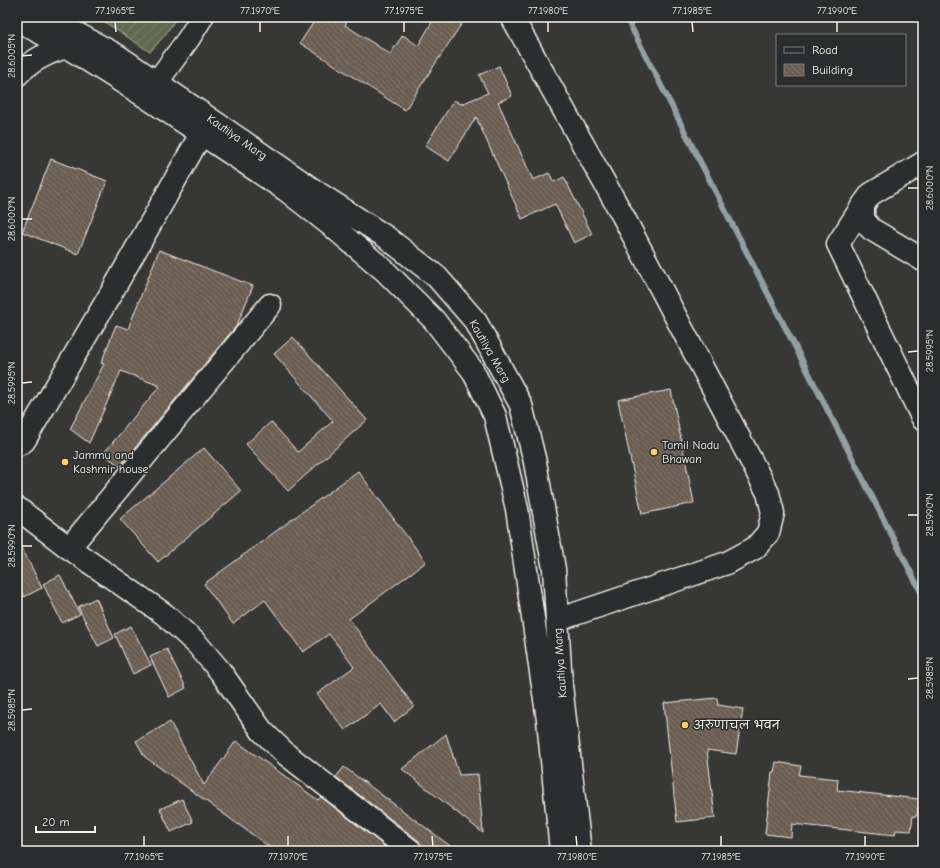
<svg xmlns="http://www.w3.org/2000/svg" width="940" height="868" font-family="'Comic Neue','Playpen Sans Deva',sans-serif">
	<defs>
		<pattern id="garden-furrows" width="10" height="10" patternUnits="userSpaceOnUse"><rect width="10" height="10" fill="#616a51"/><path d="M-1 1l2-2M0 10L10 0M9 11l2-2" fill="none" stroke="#78806a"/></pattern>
		<pattern id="building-back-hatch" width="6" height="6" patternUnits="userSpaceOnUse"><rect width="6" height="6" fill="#6b5d51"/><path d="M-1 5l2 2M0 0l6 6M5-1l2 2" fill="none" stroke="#81756a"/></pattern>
	</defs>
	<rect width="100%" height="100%" fill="#373735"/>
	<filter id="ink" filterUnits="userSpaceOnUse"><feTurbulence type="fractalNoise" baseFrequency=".025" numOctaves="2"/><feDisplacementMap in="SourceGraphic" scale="8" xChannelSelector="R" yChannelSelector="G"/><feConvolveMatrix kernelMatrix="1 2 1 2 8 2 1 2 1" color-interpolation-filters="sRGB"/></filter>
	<g filter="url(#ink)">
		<path fill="url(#garden-furrows)" stroke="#aaae9c" d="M97,17H177L165,35L150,52Z"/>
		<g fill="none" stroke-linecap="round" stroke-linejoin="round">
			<path stroke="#929fa3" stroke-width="6" d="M626,17L923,596"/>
		</g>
		<path fill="url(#building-back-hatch)" stroke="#f4f1e8" d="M317,17H350L345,25L390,54L403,35L418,46L435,17H466L405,110L300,43Z
			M499,66L512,96L498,102L533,180L549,173L554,182L564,177L592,234L574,243L555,204L522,219L476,117L449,161L425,146L454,100L461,104L488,93L479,75Z
			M51,159L107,181L78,254L22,232Z
			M159,250L253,286L237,325L120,466L103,454L160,386L121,371L89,443L70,429L104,364L101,363L116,325L128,329Z
			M293,337L367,420L288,491L246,444L271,422L298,452L333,421L274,354Z
			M671,390L694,503L642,514L618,400Z
			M204,448L241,491L158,562L120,519Z
			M358,471L426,562L349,619L414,706L394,722L381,704L345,730L317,694L354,667L329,634L303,652L265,600L233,624L204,584Z
			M17,538L42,588L24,597L17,582Z
			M60,575L80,614L62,623L43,584Z
			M96,598L114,638L98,646L78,607Z
			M131,626L151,665L133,674L115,634Z
			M167,649L186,688L169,697L150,657Z
			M717,698L718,705L743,709L736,754L707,750L715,818L677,822L664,703Z
			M170,722L204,785L236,741L318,800L321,797L391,851H275L145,757L136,741Z
			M446,734L459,775L478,774L483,833L402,769Z
			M776,762L801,766L799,775L838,779L837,790L919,799L917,816H913L911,831L896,830L895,835L792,824L791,837L765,834L772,772H774Z
			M344,767L457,851H423L419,841L336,777Z
			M182,799L193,822L171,832L160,809Z"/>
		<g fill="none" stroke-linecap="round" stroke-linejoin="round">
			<g stroke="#f4f1e8" stroke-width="25">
				<path id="minor" d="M46,17L118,56L321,195L386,237L437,277L476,322L521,405L535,462L554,569L561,685L580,851
					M512,17L623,216L768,493L773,513L768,533L755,548L727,563L557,620
					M17,20L67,47L146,97L286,190L333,227L384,270L434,320L473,371L495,416L517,509L548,720L561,851
					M17,75C29,62 50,51 67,47
					M149,93L189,38L202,17
					M923,163L871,194L863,205V219L871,229L923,260
					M863,205L838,244L923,419
					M17,445L24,441L113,290L201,134
					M17,508L69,548L164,614L197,644L220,671L262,731L287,755L411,851
					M69,548L270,305"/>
			</g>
			<use href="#minor" stroke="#2a2d2e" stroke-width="22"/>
		</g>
	</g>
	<path fill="none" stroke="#f4f1e8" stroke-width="1.5" d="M115,22L116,32M260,22V32M404,22V32M548,22V32M692,22L693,32M837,22V32M22,56L32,55M908,188H918M22,219H32M908,352L918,351M22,383L32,382M908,515H918M22,546H32M908,679L918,678M22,710L32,709M144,836V846M288,836V846M432,836L433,846M576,836L577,846M721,836V846M865,836V846"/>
	<g fill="#ffd166" stroke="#2a2d2e" stroke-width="1.5">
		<circle cx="654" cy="452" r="4"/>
		<circle cx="65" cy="462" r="4"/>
		<circle cx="685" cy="725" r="4"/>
	</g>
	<g text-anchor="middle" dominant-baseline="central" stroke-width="3" stroke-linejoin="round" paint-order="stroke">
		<g font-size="12" fill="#f4f1e8" stroke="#2a2d2e">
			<text transform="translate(237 137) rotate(35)">Kautilya Marg</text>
			<text transform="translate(490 351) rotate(60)">Kautilya Marg</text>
			<text transform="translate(560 663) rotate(-94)">Kautilya Marg</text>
		</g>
		<g font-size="12" fill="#f4f1e8" stroke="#2a2d2e" text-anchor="start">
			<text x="662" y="445">Tamil Nadu<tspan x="662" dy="14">Bhawan</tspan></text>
			<text x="73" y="455">Jammu and<tspan x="73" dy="14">Kashmir house</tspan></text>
			<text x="693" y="725">अरुणाचल भवन</text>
		</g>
	</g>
	<rect width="940" height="868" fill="none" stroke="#2a2d2e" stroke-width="44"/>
	<rect x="776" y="34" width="130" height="52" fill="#2a2d2e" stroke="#7b7b78"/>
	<rect x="784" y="47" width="20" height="6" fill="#2a2d2e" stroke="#7b7b78"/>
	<text x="812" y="54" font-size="12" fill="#f4f1e8">Road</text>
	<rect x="784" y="64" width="20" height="12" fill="url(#building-back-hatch)" stroke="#7b7b78"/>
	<text x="812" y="74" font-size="12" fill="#f4f1e8">Building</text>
	<path d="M36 826v6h59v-6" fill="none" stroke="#f4f1e8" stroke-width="2"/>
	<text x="42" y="826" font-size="12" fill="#f4f1e8" stroke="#2a2d2e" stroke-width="3" paint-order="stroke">20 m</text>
	<rect x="22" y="22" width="896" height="824" fill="none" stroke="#f4f1e8" stroke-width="1.5"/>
	<g font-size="10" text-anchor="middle" fill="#f4f1e8">
		<text x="115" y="14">77.1965°E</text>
		<text x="260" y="14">77.1970°E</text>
		<text x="404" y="14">77.1975°E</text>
		<text x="548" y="14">77.1980°E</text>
		<text x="692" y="14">77.1985°E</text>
		<text x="837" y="14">77.1990°E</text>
		<text transform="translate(11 56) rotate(-90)" y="4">28.6005°N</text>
		<text transform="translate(929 188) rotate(-90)" y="4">28.6000°N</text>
		<text transform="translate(11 219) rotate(-90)" y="4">28.6000°N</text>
		<text transform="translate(929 351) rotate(-90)" y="4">28.5995°N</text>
		<text transform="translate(11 383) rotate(-90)" y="4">28.5995°N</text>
		<text transform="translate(929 515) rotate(-90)" y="4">28.5990°N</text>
		<text transform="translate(11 546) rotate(-90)" y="4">28.5990°N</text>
		<text transform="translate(929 678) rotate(-90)" y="4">28.5985°N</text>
		<text transform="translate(11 710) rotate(-90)" y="4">28.5985°N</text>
		<text x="144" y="860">77.1965°E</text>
		<text x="288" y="860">77.1970°E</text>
		<text x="433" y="860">77.1975°E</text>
		<text x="577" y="860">77.1980°E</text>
		<text x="721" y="860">77.1985°E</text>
		<text x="865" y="860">77.1990°E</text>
	</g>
</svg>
